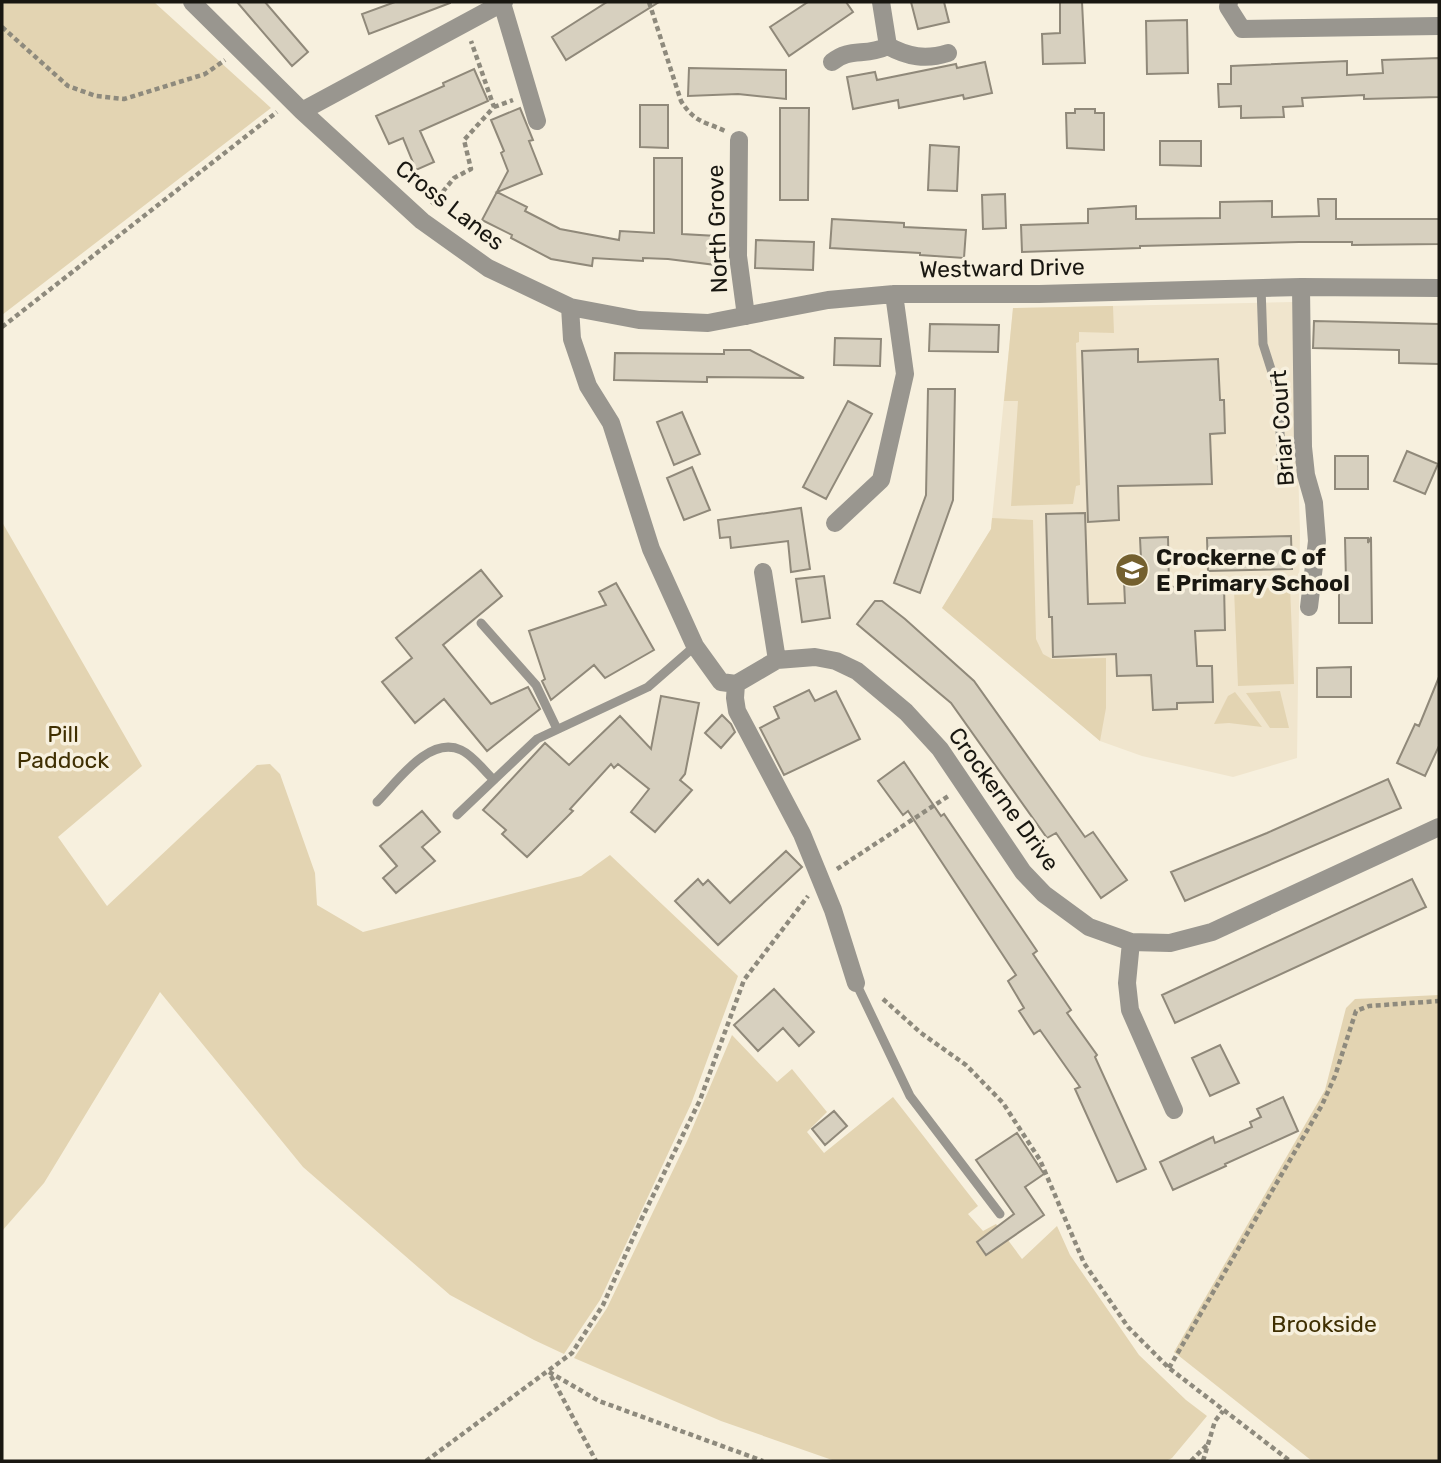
<svg xmlns="http://www.w3.org/2000/svg" width="1441" height="1463" font-family="Rubik,sans-serif">
	<rect width="100%" height="100%" fill="#f7f0de"/>
	<path fill="#f0e5cd" d="M1293,302L1300,532L1297,758L1233,777L1142,756L1100,741L942,608L991,529L1013,308Z"/>
	<path fill="#e3d4b2" d="M2,2H154L271,108L2,315Z
		M1113,306L1114,333L1079,332V342L1076,343L1080,485L1076,486L1073,504L1011,506L1018,401H1004L1013,308Z
		M992,518L1033,520L1036,639L1043,654L1052,659L1106,658V708L1100,741L942,608L991,529Z
		M2,522L142,766L58,837L107,906L257,765L270,764L280,774L315,873L317,905L363,932L581,876L610,855L738,976L691,1104L600,1300L564,1354L534,1340L450,1295L303,1167L160,992L44,1183L2,1231Z
		M1290,587L1294,684L1238,686L1234,589Z
		M1280,691L1289,728H1270L1246,693Z
		M1235,692L1262,727L1229,723L1214,724L1228,696Z
		M1439,995V1461H1312L1174,1352L1325,1090L1346,1008L1355,999Z
		M732,1035L777,1082L792,1069L827,1112L807,1132L824,1153L893,1097L978,1206L968,1214L983,1231L996,1224L1022,1259L1057,1226L1070,1255L1139,1355L1186,1400L1207,1416L1172,1458L1166,1461H835L721,1421L574,1358L607,1308L687,1141Z"/>
	<path fill="#d7d0bf" stroke="#90897a" stroke-width="2" d="M237,2H265L308,52L292,66Z
		M395,2H450V3L369,34L362,14Z
		M607,2H659L566,60L552,37Z
		M808,2H846L853,12L789,56L770,27Z
		M911,2H944L949,22L918,29Z
		M1060,2H1082L1085,63L1043,64L1042,34L1060,33Z
		M1187,20L1188,73L1147,74L1146,21Z
		M1439,58V97L1364,99V95L1302,98L1303,106L1283,107L1284,117L1241,118V106L1219,107L1218,84H1231V66L1347,61V75L1383,73L1382,60Z
		M985,62L992,93L964,99L963,95L899,108L898,100L853,109L847,77L875,72L877,80L956,64L957,68Z
		M689,68L786,70V99L738,94L688,96Z
		M474,69L488,101L420,131L434,162L416,170L403,138L389,144L376,116L444,86L443,83Z
		M640,105H668V148L640,147Z
		M520,108L533,140L529,141L542,174L497,192L527,207L525,211L560,229L619,240L620,231L654,233V158H682V234L717,236L716,265L668,259L643,258V261L593,258L592,266L551,259L511,238L512,235L482,220L508,171L501,153L504,151L491,120Z
		M780,108H809L808,200H780Z
		M1075,109H1095V113H1104V150L1067,148L1066,113H1075Z
		M1160,141H1201V166L1160,165Z
		M930,145L959,147L957,191L928,190Z
		M1005,194L1006,228L983,229L982,195Z
		M1318,199H1336V219H1439V244L1352,245V242H1299L1140,246V248L1022,252L1021,225L1088,223V209L1136,206V219L1220,218V202L1272,201V217L1319,216Z
		M832,219L904,223V227L966,230L964,258L920,255V253L830,248Z
		M756,240L814,242L813,270L755,268Z
		M1314,321L1439,324V364L1399,363V350L1313,348Z
		M930,324L999,325L998,352L929,351Z
		M835,338L881,339L880,366L834,365Z
		M1138,349V362L1218,359L1220,400H1224L1225,433L1210,434L1212,484L1118,486L1119,520L1088,522L1082,351Z
		M724,350H750L804,378L707,377V382L614,380L615,353L724,354Z
		M928,389H955L953,500L920,593L894,583L926,495Z
		M848,401L872,414L826,499L803,487Z
		M682,412L700,454L674,465L657,422Z
		M1407,451L1438,464L1425,494L1394,481Z
		M1335,456H1368V489H1335Z
		M692,467L710,510L684,520L667,478Z
		M801,508L810,569L791,572L788,541L731,548L730,537L720,538L718,520Z
		M1085,513L1088,604L1125,603L1123,560L1141,559L1140,538L1168,537L1169,587L1224,585L1225,630L1195,631L1197,666H1212L1213,702L1177,703V709L1153,710L1151,675L1117,676L1116,654L1053,657L1052,617H1049L1046,514Z
		M1291,536L1292,569L1208,571L1207,538Z
		M1371,537L1372,623H1339V580H1346L1345,538H1368V543Z
		M481,570L502,596L443,645L491,704L528,687L540,709L487,751L444,699L415,723L382,682L412,658L396,638Z
		M824,576L830,618L802,622L796,579Z
		M616,583L654,650L605,678L594,665L551,700L542,681L545,679L529,631L606,605L599,592Z
		M875,601H882L905,619L974,681L1085,837L1093,832L1127,880L1101,898L1056,833L1047,838L951,703L857,624Z
		M1351,667V697H1317V668Z
		M1439,677V746L1425,776L1397,763L1415,724L1419,726Z
		M809,690L815,701L836,691L860,739L784,775L760,728L779,718L774,707Z
		M661,696L699,703L685,774L680,780L692,790L655,832L631,812L649,789L618,764L614,768L611,764L570,809L573,811L527,857L502,834L506,830L483,810L545,743L569,765L620,716L651,749Z
		M722,715L731,724L735,732L721,748L705,733Z
		M904,762L941,816L944,814L1037,951L1033,954L1071,1010L1067,1013L1097,1055L1095,1057L1146,1169L1117,1182L1075,1089L1080,1087L1040,1030L1034,1034L1019,1011L1024,1008L1008,981L1016,975L908,811L903,815L878,781Z
		M1388,779L1401,808L1185,901L1171,872L1267,833Z
		M422,811L440,832L422,847L435,861L396,893L383,878L397,866L380,846Z
		M786,851L802,867L718,945L675,901L698,879L703,885L708,880L730,903Z
		M1412,879L1426,907L1175,1023L1162,995Z
		M774,989L814,1032L799,1046L783,1028L758,1051L734,1025Z
		M1220,1045L1239,1083L1210,1096L1192,1058Z
		M1283,1097L1298,1131L1225,1164L1226,1166L1173,1190L1160,1162L1213,1137L1215,1143L1252,1127L1250,1122L1261,1117L1257,1109Z
		M834,1111L847,1126L825,1145L812,1129Z
		M1017,1133L1044,1174L1025,1187L1044,1215L986,1255L977,1242L1014,1214L976,1160Z"/>
	<g fill="none" stroke-linecap="round" stroke-linejoin="round">
		<path stroke="#8e8a7d" stroke-width="4.5" stroke-dasharray="5 3.5" stroke-linecap="butt" d="M649,2L681,101C695,123 704,121 725,131
			M2,27L68,86L96,96L124,99L205,74L225,60
			M494,107L513,100
			M432,205L454,178L471,169L464,140L494,107L471,41
			M2,327L277,112
			M837,869L950,795
			M883,999L921,1033L966,1065L1003,1103L1040,1160L1084,1263L1128,1327L1169,1368L1290,1461
			M1169,1368L1322,1105L1335,1076L1356,1011L1369,1006L1439,1001
			M549,1372L599,1401L763,1461
			M551,1376L596,1461
			M426,1461L572,1353L603,1305L642,1218L700,1100L744,980L808,896
			M1191,1461L1208,1444
			M1203,1461L1215,1421L1223,1411"/>
		<path stroke="#99968f" stroke-width="9" d="M1261,287L1263,344L1278,391L1282,473
			M481,623L536,685L557,729
			M377,802C397,782 429,735 461,750C474,756 484,771 494,780
			M457,815L537,739L648,687L695,646
			M856,983L910,1096L1000,1214"/>
		<path stroke="#99968f" stroke-width="18" d="M192,2L302,111L422,221L488,268L570,307L639,320L708,323L828,300L894,294H1039L1301,287L1439,288
			M881,2L888,46
			M1229,2L1228,7L1242,29L1439,26
			M502,3L537,121
			M888,46C908,57 926,60 948,53
			M832,62C850,47 865,57 888,46
			M302,111L504,2
			M739,140L738,256L746,316
			M1301,287L1303,447L1306,475L1314,503L1317,541L1309,607
			M570,307L572,339L588,386L611,423L651,549L695,646L721,682L736,684
			M835,523L881,480L905,374L894,294
			M763,572L777,660
			M736,684L777,660L815,657L836,661L857,671L906,712L940,749L1023,872L1044,894L1089,927L1131,942L1170,943L1212,932L1439,827
			M736,684L735,698L737,711L802,834L833,910L856,983
			M1131,942L1127,983L1130,1010L1174,1110"/>
	</g>
	<defs>
		<g id="school-disc" transform="scale(1.75)"><circle r="9.5" fill="#74602f" stroke="#f7f0de"/><path d="M0-5L7-2L0 1L-7-2ZM-4 1L0 2.5L4 1V4Q0 6-4 4Z" fill="#fff"/></g>
	</defs>
	<g fill-rule="evenodd">
		<use href="#school-disc" x="1132" y="570"/>
	</g>
	<g text-anchor="middle" dominant-baseline="central" stroke-width="7" stroke-linejoin="round" paint-order="stroke">
		<g font-size="23" fill="#191711" stroke="#f7f0de">
			<text transform="translate(450 205) rotate(38)">Cross Lanes</text>
			<text transform="translate(717 229) rotate(-92)">North Grove</text>
			<text transform="translate(1002 268) rotate(-1)">Westward Drive</text>
			<text transform="translate(1282 428) rotate(-94)">Briar Court</text>
			<text transform="translate(1004 799) rotate(54)">Crockerne Drive</text>
		</g>
		<g font-size="23" font-weight="bold" fill="#191711" stroke="#f7f0de" text-anchor="start">
			<text x="1156" y="557">Crockerne C of<tspan x="1156" dy="26">E Primary School</tspan></text>
		</g>
		<g font-size="23" fill="#3f2f02" stroke="#f7f0de">
			<text x="63" y="734">Pill<tspan x="63" dy="26">Paddock</tspan></text>
			<text x="1324" y="1324">Brookside</text>
		</g>
	</g>
	<rect width="1441" height="1463" fill="none" stroke="#191711" stroke-width="7"/>
</svg>
